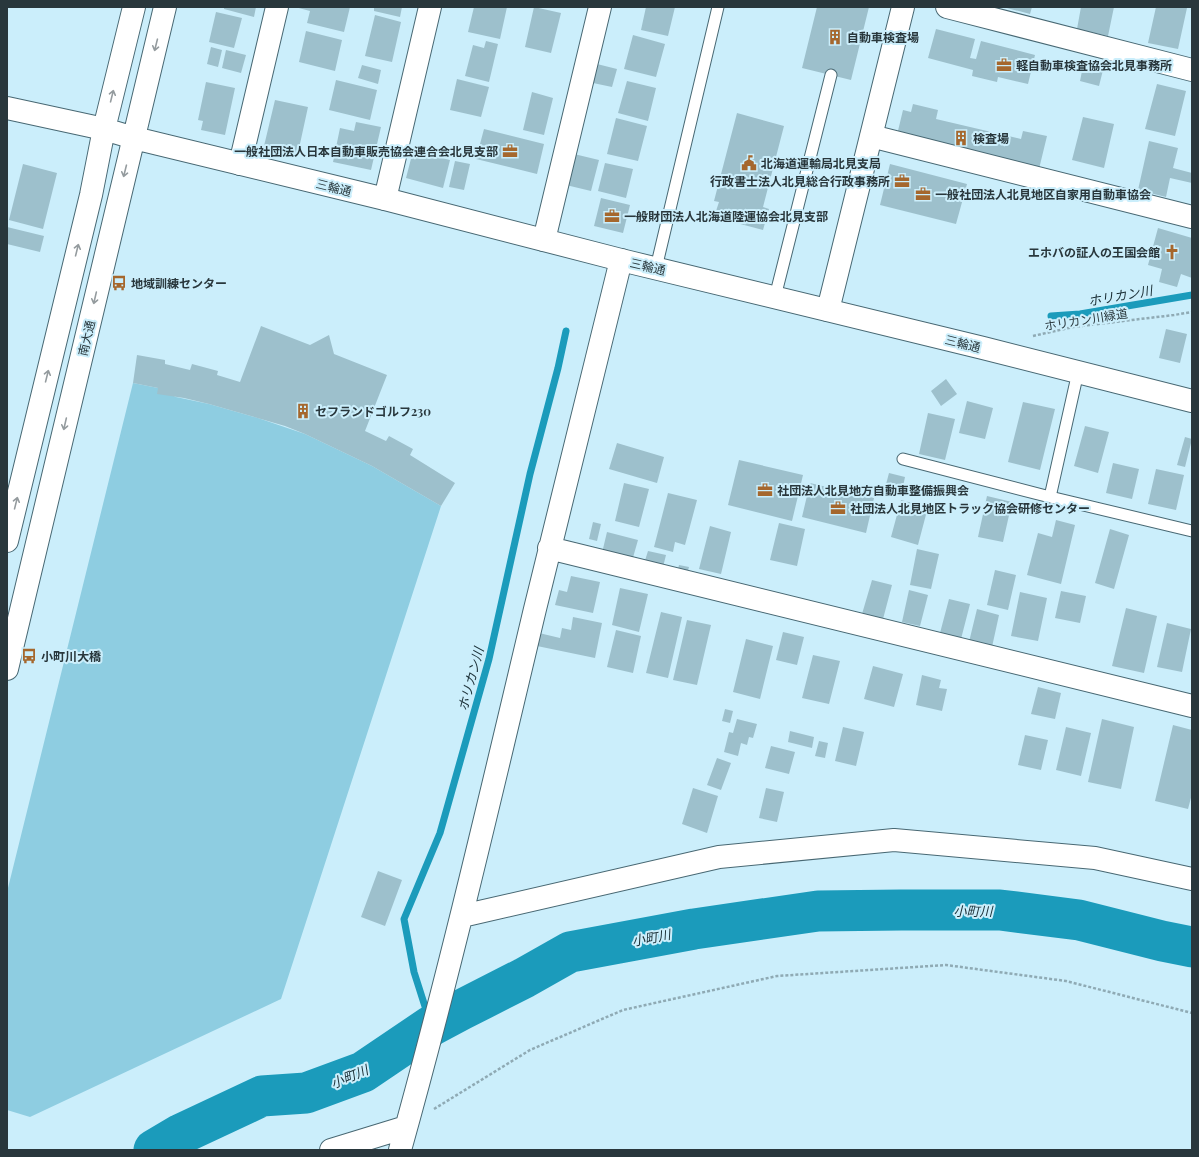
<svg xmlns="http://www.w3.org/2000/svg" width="1199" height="1157" font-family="'Playfair Display','Noto Sans JP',serif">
	<rect width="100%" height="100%" fill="#cbeefb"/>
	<path fill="#8ecde1" d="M133,383L158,388L176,397L209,404L258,418L305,434L372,466L441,506L281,999L30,1117L7,1110V892Z"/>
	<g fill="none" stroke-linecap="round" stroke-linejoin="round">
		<path stroke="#1b9bbb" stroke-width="7" d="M1051,316L1080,314L1192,295
			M429,1019L414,972L404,919L440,833L489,659L530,474L558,368L566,331"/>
		<path stroke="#1b9bbb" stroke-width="41" d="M154,1150L181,1134L262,1096L306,1093L363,1072L431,1026L461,1010L524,978L570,952L694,929L818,911L901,910H1000L1079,920L1162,941L1192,947"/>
	</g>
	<path fill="#9dc0cc" d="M224,7H256L254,17L224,9Z
		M295,7H350L344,32L307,23L310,11Z
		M374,7H402L400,17L374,11Z
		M474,7H507L500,39L468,32Z
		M534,7L561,13L551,53L525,47Z
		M646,7H675L668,36L641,30Z
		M817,7H869L851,80L802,68Z
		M1003,7H1032L1030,14Z
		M1081,7H1114L1108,36L1077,29Z
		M1156,7L1187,8L1178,49L1148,43Z
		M216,12L242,18L234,48L209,42Z
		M375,15L401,22L392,62L365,56Z
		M936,29L975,39L970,58L976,59L981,41L1035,55L1028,84L998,77L997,82L972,76L973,70L928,58Z
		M306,31L342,40L335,71L299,62Z
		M633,35L665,44L656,77L624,69Z
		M486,41L498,44L489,82L465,76L473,45L484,48Z
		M211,47L222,50L218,67L207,64Z
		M226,50L246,55L241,73L222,68Z
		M1084,61L1104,66L1099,86L1080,81Z
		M597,64L617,69L612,87L593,83Z
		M362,65L381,70L378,84L358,78Z
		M457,79L489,87L481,117L450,110Z
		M336,80L377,90L370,120L329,110Z
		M627,81L656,88L648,121L618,113Z
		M206,82L235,88L225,135L201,130L203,121L198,120Z
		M1157,84L1186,91L1175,136L1145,129Z
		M532,92L553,98L544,135L523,130Z
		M275,100L308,107L298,153L264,146Z
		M913,104L938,110L936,119L1021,139L1023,131L1047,136L1039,169L897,135L903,110L911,112Z
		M737,113L784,126L763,207L769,209L763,230L714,217L719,202L714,201Z
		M1083,117L1114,124L1104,168L1072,160Z
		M616,118L647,126L638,161L607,154Z
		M356,122L381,127L371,170L333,162L340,128L354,131Z
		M484,129L544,144L537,174L476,159Z
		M1149,141L1178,148L1173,168L1192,173V183L1170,178L1166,197L1138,190Z
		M413,151L450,160L443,188L406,178Z
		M574,154L599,160L591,191L566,185Z
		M455,161L470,164L464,190L449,187Z
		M605,163L633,169L626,198L598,191Z
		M23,164L57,173L43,229L9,220Z
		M890,164L967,184L956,224L880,205Z
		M601,198L630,205L623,233L594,226Z
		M7,227L44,236L40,252L7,244Z
		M1158,228L1192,238V278L1181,274L1177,287L1159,282L1162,269L1148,265Z
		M261,326L310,345L329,335L334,354L387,375L365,431L386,441L389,436L413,449L410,455L455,483L441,506L372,466L305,434L285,426L209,404L184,398L157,394L158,388L133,383L137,355L165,360V364L190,370L192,364L218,371L217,375L240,382Z
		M1166,329L1187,334L1180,363L1159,358Z
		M946,379L957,394L941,406L931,391Z
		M967,401L993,408L985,439L959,433Z
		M1023,402L1055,409L1040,470L1008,462Z
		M928,413L955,419L945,460L919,454Z
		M1085,426L1109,432L1098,473L1074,466Z
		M1185,437L1192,439L1185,467L1177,465Z
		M617,443L664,457L657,483L609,469Z
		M739,460L803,475L792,521L728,505Z
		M1113,463L1139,469L1132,499L1106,493Z
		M1156,469L1184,475L1176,510L1148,504Z
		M889,473L905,477L901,496L884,492Z
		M624,483L649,489L639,527L615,521Z
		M810,483L874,498L866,533L802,517Z
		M668,493L697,500L685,545L675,542L673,552L654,547Z
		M987,496L1012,502L1003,542L978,537Z
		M901,500L928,507L918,545L891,537Z
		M1056,520L1075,525L1061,584L1027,575L1038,533L1052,537Z
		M593,522L601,524L597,541L589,539Z
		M779,523L805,529L797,566L770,560Z
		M710,526L731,532L721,574L699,569Z
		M1110,529L1129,535L1114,589L1095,583Z
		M607,532L638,540L632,561L602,553Z
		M917,549L939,554L931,589L910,585Z
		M648,551L666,555L661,575L642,570Z
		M679,565L689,567L684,585L675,582Z
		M995,570L1016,575L1008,610L987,605Z
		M571,576L600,582L593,613L555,605L559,590L567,592Z
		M872,580L892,585L883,619L862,614Z
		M620,588L648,594L639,632L612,625Z
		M909,590L928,595L920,626L902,622Z
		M1061,591L1086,596L1080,623L1055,618Z
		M1020,592L1047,598L1038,641L1011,636Z
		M949,599L970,604L961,639L940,633Z
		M1126,608L1157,616L1144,673L1112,666Z
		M977,609L999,615L992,647L969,642Z
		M661,612L682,617L668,678L646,673Z
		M573,617L602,623L595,658L537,646L539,633L560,638L562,628L571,630Z
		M687,620L711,625L697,685L673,680Z
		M1167,623L1191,629L1182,672L1157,667Z
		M616,630L641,636L633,673L607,667Z
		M783,632L804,637L797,665L776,660Z
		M746,639L773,646L760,699L733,692Z
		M813,655L840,661L829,704L802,698Z
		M873,666L903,674L894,707L864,699Z
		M922,675L941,680L939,688L947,689L942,711L916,705Z
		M1038,687L1061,693L1055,719L1031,714Z
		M725,709L733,711L730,723L722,721Z
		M737,719L757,724L753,738L749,737L747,745L741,743L738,756L724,752L729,732L733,733Z
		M1102,719L1134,727L1121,789L1088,782Z
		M1173,725L1192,730V794L1188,809L1155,801Z
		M843,727L864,732L856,766L835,761Z
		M1066,727L1091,733L1081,776L1056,770Z
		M790,731L814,737L812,748L788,742Z
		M1025,735L1048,740L1041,770L1018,765Z
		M819,741L828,743L825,758L815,756Z
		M771,746L795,752L789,774L765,768Z
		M717,758L731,763L721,790L707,785Z
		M693,788L718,796L707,833L682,824Z
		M766,788L784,792L777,822L759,818Z
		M378,871L402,880L385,926L361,917Z"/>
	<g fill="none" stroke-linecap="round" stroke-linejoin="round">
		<g stroke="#486873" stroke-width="13">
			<path id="lane" d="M656,268L718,7
				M775,297L831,75
				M903,459L1050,497L1192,531
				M1050,497L1078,372"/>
		</g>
		<g stroke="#486873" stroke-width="24">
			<path id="street" d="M947,7L1192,70
				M7,108L104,129
				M871,136L1192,217
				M240,164L277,7
				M385,199L430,7
				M544,240L600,7
				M828,310L903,7
				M549,548L1192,706
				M462,916L719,857L894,840L1095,858L1192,879
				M331,1150L406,1127
				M400,1150C450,971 492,790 535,609C563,492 592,376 621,260"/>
		</g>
		<g stroke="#486873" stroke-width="24">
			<path id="secondary" d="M104,129L134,138L385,199L621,260L983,348L1192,401
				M7,541L91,195L104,129L134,7
				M7,669L165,7"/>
		</g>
		<path stroke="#8faab4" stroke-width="2.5" stroke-dasharray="3 2" stroke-linecap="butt" d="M1033,336L1073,327L1174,315L1192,312
			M434,1109L530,1050L623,1010L777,976L946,965L1066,981L1192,1013"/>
		<use href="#lane" stroke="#fff" stroke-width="11"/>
		<use href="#street" stroke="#fff" stroke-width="22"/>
		<use href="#secondary" stroke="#fff" stroke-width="22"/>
	</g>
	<defs><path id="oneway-shaft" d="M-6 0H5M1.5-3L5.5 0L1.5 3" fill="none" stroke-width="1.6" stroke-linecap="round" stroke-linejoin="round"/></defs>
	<g stroke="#949b9e">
		<use href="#oneway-shaft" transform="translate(156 45) rotate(104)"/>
		<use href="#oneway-shaft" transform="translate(112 96) rotate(-76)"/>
		<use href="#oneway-shaft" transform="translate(125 171) rotate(104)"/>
		<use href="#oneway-shaft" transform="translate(77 250) rotate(-76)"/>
		<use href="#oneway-shaft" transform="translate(95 298) rotate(103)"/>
		<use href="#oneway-shaft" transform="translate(47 376) rotate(-76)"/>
		<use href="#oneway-shaft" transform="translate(65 424) rotate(103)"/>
		<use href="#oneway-shaft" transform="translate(16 503) rotate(-76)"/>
	</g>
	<defs>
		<g id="building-bare" transform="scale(1.2)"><path d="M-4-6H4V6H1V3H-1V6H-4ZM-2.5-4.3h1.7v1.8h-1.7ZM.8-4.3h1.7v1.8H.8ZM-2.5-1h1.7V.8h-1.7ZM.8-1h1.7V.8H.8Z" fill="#a5672d" stroke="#cbeefb" stroke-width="2.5" paint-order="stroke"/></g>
		<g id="office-bare" transform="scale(1.2)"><path d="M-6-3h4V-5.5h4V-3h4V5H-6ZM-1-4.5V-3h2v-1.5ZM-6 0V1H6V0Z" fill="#a5672d" stroke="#cbeefb" stroke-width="2.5" paint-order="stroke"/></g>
		<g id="civic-bare" transform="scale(1.2)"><path d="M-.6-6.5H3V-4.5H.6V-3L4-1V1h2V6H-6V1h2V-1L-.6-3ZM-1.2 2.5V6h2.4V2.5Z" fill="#a5672d" stroke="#cbeefb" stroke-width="2.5" paint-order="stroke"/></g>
		<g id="church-bare" transform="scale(1.2)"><path d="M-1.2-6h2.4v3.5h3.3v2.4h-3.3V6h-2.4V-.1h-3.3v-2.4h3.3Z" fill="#a5672d" stroke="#cbeefb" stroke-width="2.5" paint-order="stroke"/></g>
		<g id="bus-bare" transform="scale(1.2)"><path d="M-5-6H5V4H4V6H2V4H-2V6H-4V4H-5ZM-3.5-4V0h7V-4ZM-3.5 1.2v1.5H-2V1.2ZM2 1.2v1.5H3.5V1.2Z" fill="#a5672d" stroke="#cbeefb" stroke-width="2.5" paint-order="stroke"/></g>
	</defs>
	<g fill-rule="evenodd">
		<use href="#building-bare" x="835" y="37"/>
		<use href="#office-bare" x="1004" y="65"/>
		<use href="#building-bare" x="961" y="138"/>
		<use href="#office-bare" x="510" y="151"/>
		<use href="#civic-bare" x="749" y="163"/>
		<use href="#office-bare" x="902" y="181"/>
		<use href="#office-bare" x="923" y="194"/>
		<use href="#office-bare" x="612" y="216"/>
		<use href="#church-bare" x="1172" y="252"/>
		<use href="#bus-bare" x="119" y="283"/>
		<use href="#building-bare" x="303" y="411"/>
		<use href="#office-bare" x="765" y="490"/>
		<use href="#office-bare" x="838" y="508"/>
		<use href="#bus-bare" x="29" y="656"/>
	</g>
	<g text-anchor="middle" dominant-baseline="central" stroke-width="4" stroke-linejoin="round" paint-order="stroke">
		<g font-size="12" font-weight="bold" fill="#29373c" stroke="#cbeefb" text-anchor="start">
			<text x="847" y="37">自動車検査場</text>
			<text x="1016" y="65">軽自動車検査協会北見事務所</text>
			<text x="973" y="138">検査場</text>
			<text x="498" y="151" text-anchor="end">一般社団法人日本自動車販売協会連合会北見支部</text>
			<text x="761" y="163">北海道運輸局北見支局</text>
			<text x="890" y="181" text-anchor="end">行政書士法人北見総合行政事務所</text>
			<text x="935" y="194">一般社団法人北見地区自家用自動車協会</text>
			<text x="624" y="216">一般財団法人北海道陸運協会北見支部</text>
			<text x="1160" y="252" text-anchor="end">エホバの証人の王国会館</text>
			<text x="131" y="283">地域訓練センター</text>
			<text x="315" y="411">セフランドゴルフ230</text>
			<text x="777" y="490">社団法人北見地方自動車整備振興会</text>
			<text x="850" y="508">社団法人北見地区トラック協会研修センター</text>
			<text x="41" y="656">小町川大橋</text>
		</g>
		<g font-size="12" fill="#29373c" stroke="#cbeefb">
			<text transform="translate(334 187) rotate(14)">三輪通</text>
			<text transform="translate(648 266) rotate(13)">三輪通</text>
			<text transform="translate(1086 319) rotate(-9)">ホリカン川緑道</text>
			<text transform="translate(86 338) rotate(-77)">南大通</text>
			<text transform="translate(963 343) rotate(14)">三輪通</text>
		</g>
		<g font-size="13" font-style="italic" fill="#182c33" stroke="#cbeefb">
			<text transform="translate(1120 295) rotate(-10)">ホリカン川</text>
			<text transform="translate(470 679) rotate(-75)">ホリカン川</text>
			<text x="973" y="910">小町川</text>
			<text transform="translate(651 937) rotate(-11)">小町川</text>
			<text transform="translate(349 1076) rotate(-23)">小町川</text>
		</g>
	</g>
	<rect width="1199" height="1157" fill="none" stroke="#29373c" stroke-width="16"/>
</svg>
